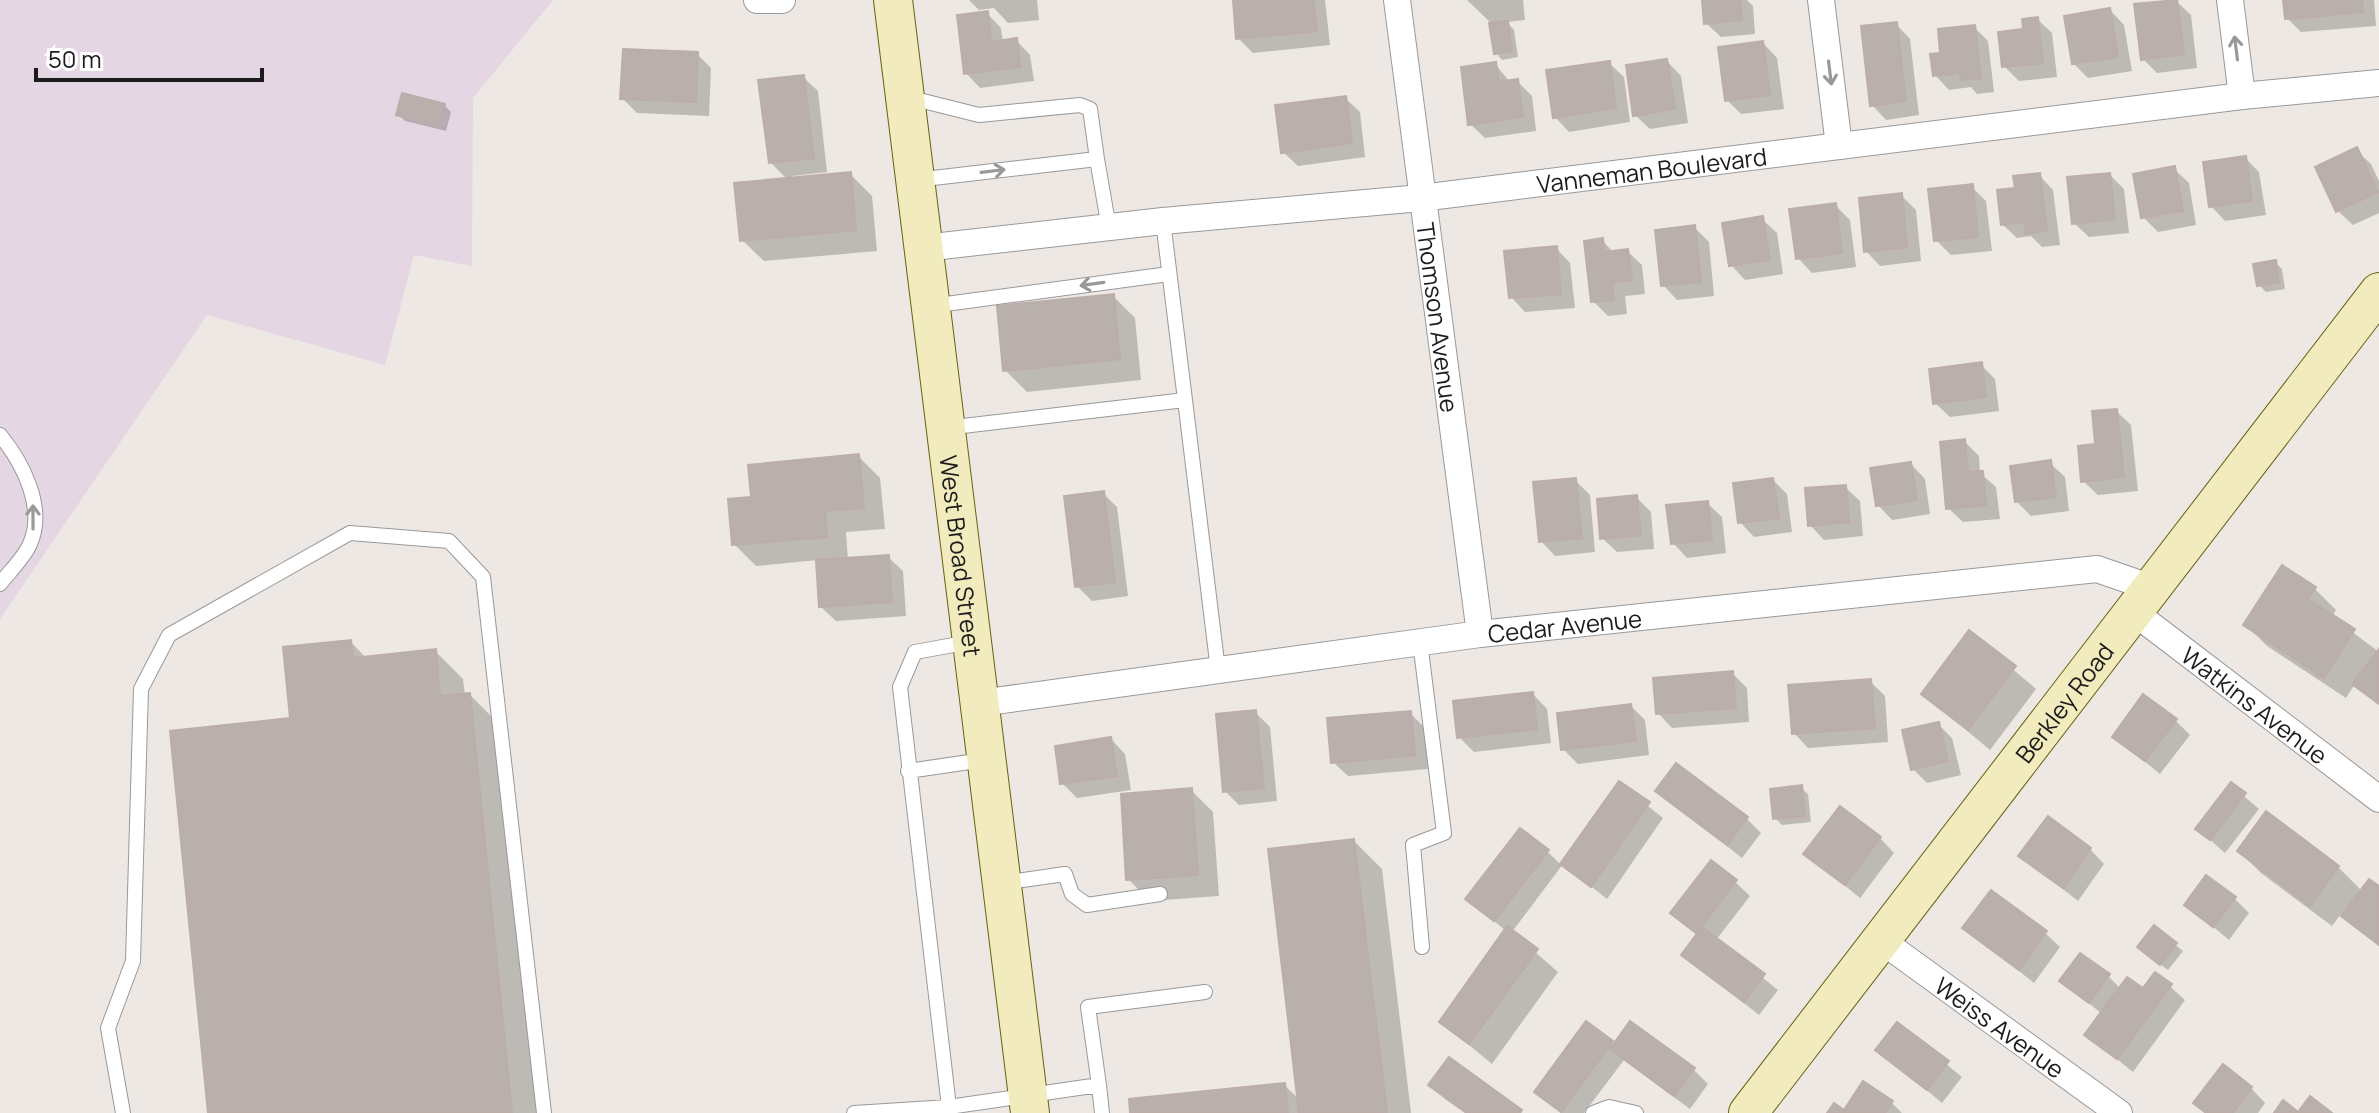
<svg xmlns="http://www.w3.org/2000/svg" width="2379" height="1113" font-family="Manrope,sans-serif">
	<rect width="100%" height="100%" fill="#ede8e3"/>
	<path fill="#e5d6e4" d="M0,0H553L473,98L472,266L414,255L385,365L207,315L0,619Z"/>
	<path fill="#0003" d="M969,0H1037L1039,20L1008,23L994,8L979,10Z
		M1235,0H1325L1330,45L1253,53L1238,38Z
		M1467,0H1523L1525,20L1507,22L1514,30L1518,57L1502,60L1496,53L1492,24Z
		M1704,0H1747L1753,6L1755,34L1721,37L1706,23Z
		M2285,0H2374L2376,26L2301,32L2287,18Z
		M2176,1L2191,15L2197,68L2157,73L2143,59Z
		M2110,10L2124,25L2132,71L2088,78L2073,63Z
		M987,13L1001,28L1003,42L1016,40L1030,55L1034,81L980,88L966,73Z
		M2037,19L2052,33L2057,77L2019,81L2004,66L2025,31Z
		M1896,24L1910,39L1919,115L1886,120L1872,105Z
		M1974,27L1988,41L1994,92L1977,94L1971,87L1949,90L1935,75L1943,55Z
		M1763,43L1777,58L1784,109L1741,114L1727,100Z
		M697,54L711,68L709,116L637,113L622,98Z
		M1667,61L1681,76L1688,123L1650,129L1635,115Z
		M1609,63L1624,77L1630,122L1569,132L1555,117Z
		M1495,64L1510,82L1517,81L1532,96L1536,131L1485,138L1470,124Z
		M803,77L818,91L827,172L792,176V180L850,174L872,196L877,251L764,261L742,240L788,180L770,162Z
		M1345,98L1360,112L1365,157L1298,166L1283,152Z
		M444,105L451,112L446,131L405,121L398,114Z
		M2356,150L2371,164L2379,181V213L2353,225L2338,211Z
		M2245,158L2259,172L2266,215L2225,221L2211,206Z
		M2174,169L2189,183L2196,225L2158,232L2143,217Z
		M2039,175L2053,190L2060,245L2042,247L2031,236L2017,238L2002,224L2017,190Z
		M2110,175L2124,189L2129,233L2089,237L2074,223Z
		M1972,187L1986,201L1992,251L1951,255L1936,240Z
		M1901,195L1916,210L1921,261L1880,266L1866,251Z
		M1835,205L1850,220L1856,267L1812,273L1798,258Z
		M1762,219L1777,233L1783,274L1745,280L1731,265Z
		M1694,227L1709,242L1714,296L1677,300L1663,285Z
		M1602,240L1614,253L1627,251L1642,265L1645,294L1625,296L1627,314L1608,316L1593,301Z
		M1556,248L1570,263L1575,308L1525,312L1511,297Z
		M2275,262L2282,269L2285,289L2266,292L2259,285Z
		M1113,296L1135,318L1141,380L1027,392L1005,370Z
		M1981,365L1995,379L1999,411L1950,417L1935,403Z
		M2116,411L2131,425L2138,491L2098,495L2083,481Z
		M1964,441L1979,456L1980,473L1996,487L2000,519L1963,522L1948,508Z
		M858,456L880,478L885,529L846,532L848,560L888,557L903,571L906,616L836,621L821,607L818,560L756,566L734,544L753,499Z
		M2050,463L2065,477L2069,511L2031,516L2016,501Z
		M1911,464L1925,479L1930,514L1892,520L1878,505Z
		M1575,480L1590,495L1595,552L1555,556L1541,541Z
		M1773,480L1787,494L1792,532L1754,537L1740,522Z
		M1845,487L1860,501L1863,536L1824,540L1810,525Z
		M1103,493L1117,507L1128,596L1092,601L1077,586Z
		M1636,497L1651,512L1654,549L1617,552L1602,538Z
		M1707,503L1722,517L1726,553L1687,558L1673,543Z
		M2315,589L2336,610L2332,617L2379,652V705L2355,684L2346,698L2267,646L2246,625Z
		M1970,633L2036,689L1990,750L1923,694Z
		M351,642L366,658L435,651L463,679L465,696L470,695L498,723L537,1113H210L292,720Z
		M1732,673L1747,688L1749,722L1672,728L1658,713Z
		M1870,681L1885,696L1888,742L1808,748L1794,733Z
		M1533,694L1547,709L1551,743L1474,752L1459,737Z
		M1631,706L1645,720L1649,755L1578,764L1563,749Z
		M1255,712L1270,727L1277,801L1239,805L1225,791Z
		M1410,713L1424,727L1428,769L1348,776L1333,762Z
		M2175,720L2190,735L2160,774L2115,737Z
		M1938,724L1952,738L1961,775L1927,783L1913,769Z
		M1111,739L1125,754L1131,790L1077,798L1062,783Z
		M1619,783L1663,818L1607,899L1563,864L1512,932L1558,972L1492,1064L1441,1022L1506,931L1468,899L1547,851L1562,866Z
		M2231,785L2259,809L2225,853L2198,829Z
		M1801,788L1808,794L1811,822L1782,825L1775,818Z
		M1191,790L1213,812L1219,896L1150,901L1128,879Z
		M1657,791L1746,818L1761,833L1742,858Z
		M2266,814L2338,867L2362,891L2379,889V946L2341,914L2332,926L2261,873L2239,851Z
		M1880,838L1894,853L1860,898L1806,854Z
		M1354,841L1382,869L1411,1113H1132L1284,1085L1300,1100Z
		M2090,849L2104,864L2078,901L2021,856Z
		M1735,882L1750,896L1716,940L1778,990L1759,1015L1683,955L1698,935L1673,913Z
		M2234,898L2249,913L2229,940L2186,904Z
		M1965,928L2045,933L2060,947L2034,983Z
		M2155,928L2183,951L2168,970L2147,954Z
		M2156,974L2185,1000L2133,1072L2087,1035L2102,1014L2062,981L2108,976L2121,989L2144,991Z
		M1587,1024L1614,1046L1693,1069L1708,1084L1690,1109L1624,1060L1584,1113H1561L1537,1091Z
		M1897,1024L1962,1077L1942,1103L1878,1050Z
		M1450,1059L1522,1113H1465L1445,1099L1431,1084Z
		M1864,1084L1892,1103L1902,1113H1830H1844Z
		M2251,1088L2265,1103L2258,1113H2206L2196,1103Z"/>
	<path fill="#b9b0ad" stroke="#bcada8" stroke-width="2" d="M1233,0H1313L1317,31L1236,39Z
		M1702,0H1740L1742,20L1704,24Z
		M2177,0L2184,54L2141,60L2134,4Z
		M2283,0H2362L2363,12L2285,19Z
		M2110,8L2118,57L2072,64L2064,16Z
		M988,11L991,42L1017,38L1020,67L964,74L957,15Z
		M2038,17L2043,63L2002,67L1998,32L2023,29L2022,19Z
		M1508,21L1512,51L1494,54L1489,23Z
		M1897,22L1906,101L1870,106L1861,26Z
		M1975,25L1981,78L1961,80L1960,73L1933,76L1930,54L1940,53L1938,29Z
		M1763,41L1770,95L1725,101L1718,47Z
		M623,49L698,52L696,102L620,99Z
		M1667,59L1675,109L1633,116L1626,65Z
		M1610,61L1616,108L1553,118L1546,70Z
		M1496,62L1499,82L1518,79L1523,117L1468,125L1461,67Z
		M804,75L814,158L769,163L758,80Z
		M402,93L445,104L439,126L396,115Z
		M1346,96L1352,143L1281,153L1275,105Z
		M2357,147L2378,192L2336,212L2315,167Z
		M2246,156L2252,201L2209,207L2203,162Z
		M2175,166L2183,211L2141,218L2133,174Z
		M851,172L856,230L740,241L734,183Z
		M2040,173L2047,231L2026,234L2024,222L2001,225L1997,190L2015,188L2013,176Z
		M2110,173L2115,219L2072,224L2067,177Z
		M1973,184L1978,237L1934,241L1928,189Z
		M1902,193L1907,247L1864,252L1859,198Z
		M1836,203L1842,253L1796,259L1789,209Z
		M1763,216L1770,260L1729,266L1722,223Z
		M1695,225L1701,282L1661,286L1655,230Z
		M1603,238L1604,252L1628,249L1632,280L1612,282L1614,300L1591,302L1584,241Z
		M1557,246L1561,294L1509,298L1504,251Z
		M2276,260L2279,282L2257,286L2253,264Z
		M1114,294L1120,359L1003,371L997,306Z
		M1982,362L1986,397L1933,404L1929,369Z
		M2117,409L2124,477L2081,482L2078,446L2095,444L2092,411Z
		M1965,439L1968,472L1983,471L1986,505L1946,509L1940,442Z
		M859,454L864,508L825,511L827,537L732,545L728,499L751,497L748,465Z
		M2051,460L2056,497L2015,502L2010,466Z
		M1911,462L1917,500L1876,506L1870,468Z
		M1576,478L1582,538L1539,542L1533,482Z
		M1773,478L1779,518L1738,523L1733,483Z
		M1846,485L1849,522L1808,526L1805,488Z
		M1104,491L1115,582L1075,587L1064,496Z
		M1637,495L1641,535L1600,539L1597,499Z
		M1708,501L1712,540L1671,544L1666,505Z
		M889,555L892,602L819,607L816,560Z
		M2282,565L2316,587L2308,599L2355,629L2324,678L2243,625Z
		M1969,630L2016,666L1968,730L1921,694Z
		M351,640L353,658L436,649L440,696L470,693L512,1113H208L170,731L290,718L283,647Z
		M2379,649V704L2352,684Z
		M1733,671L1736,708L1656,714L1653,678Z
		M1871,679L1875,728L1792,734L1788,685Z
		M1533,692L1537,729L1457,738L1453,701Z
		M2143,694L2177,719L2145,761L2112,737Z
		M1631,704L1636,741L1561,750L1557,713Z
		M1256,710L1264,788L1223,792L1216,714Z
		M1411,711L1415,755L1331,763L1327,718Z
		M1939,722L1948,761L1911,770L1902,730Z
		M1111,737L1117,776L1060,784L1055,746Z
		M1676,763L1748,817L1727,845L1655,791Z
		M1619,781L1650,802L1591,887L1560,864Z
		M2231,782L2246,793L2210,840L2195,829Z
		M1802,785L1805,816L1773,819L1770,789Z
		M1192,788L1198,875L1126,880L1121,794Z
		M1840,806L1881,837L1845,885L1803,854Z
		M2266,811L2339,866L2310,906L2237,851Z
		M2048,816L2091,848L2063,888L2018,856Z
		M1520,828L1549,850L1494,921L1465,899Z
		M1354,839L1387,1113H1299L1268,849Z
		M1711,860L1737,880L1696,933L1670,913Z
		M2206,875L2236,897L2213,927L2184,905Z
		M2369,879L2379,886V945L2341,916Z
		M1991,890L2047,931L2019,970L1962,928Z
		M2154,925L2177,943L2160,965L2137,947Z
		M1507,926L1538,949L1469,1044L1439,1022Z
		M1702,927L1765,974L1744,1002L1681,955Z
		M2080,953L2110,974L2089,1003L2059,981Z
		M2155,972L2172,984L2117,1059L2084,1035L2127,977L2143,988Z
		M1586,1021L1613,1041L1561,1112L1534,1092Z
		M1630,1021L1695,1068L1674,1096L1610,1049Z
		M1897,1022L1949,1061L1927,1090L1875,1050Z
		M1449,1057L1522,1110L1520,1113H1467L1428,1085Z
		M2223,1064L2252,1087L2233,1113H2206L2193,1103Z
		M1863,1081L1893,1101L1885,1113H1827L1834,1103L1844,1110Z
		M1285,1083L1288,1113H1130L1129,1099Z
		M2310,1096L2332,1113H2274L2283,1100L2298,1112Z"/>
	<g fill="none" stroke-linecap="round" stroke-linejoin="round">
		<g stroke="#999" stroke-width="16">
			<path id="lane" d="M907,97L979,115L1080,105L1090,109L1097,159L916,180
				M1097,159L1109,228
				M931,306L1169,274
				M1185,400L1218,670
				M946,428L1185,400L1163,221
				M0,435C23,463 46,508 30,544C24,558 9,572 0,584
				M970,642L915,652L900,687L949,1107L1099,1085L1102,1113
				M1420,642L1444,833L1413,845L1422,947
				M908,771L983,760
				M1002,883L1065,874L1072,894L1087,905L1160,894
				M1099,1085L1088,1007L1205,992
				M123,1113L108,1028L133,961L141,689L169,635L350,533L449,541L483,577L544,1113
				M854,1113L949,1107
				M1593,1113L1609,1107L1636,1113"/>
		</g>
		<g stroke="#999" stroke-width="28">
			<g id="street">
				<path d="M757,0H782"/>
				<path id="s1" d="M1397,0L1480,634"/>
				<path d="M1821,0L1839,146"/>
				<path d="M2230,0L2242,96"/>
				<path id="s2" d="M924,248L1163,221L1421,198L2242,96L2379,83"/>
				<path id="s3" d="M2131,610L2379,799"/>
				<path id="s4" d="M980,703L1480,634L2097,569L2149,587"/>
				<path id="s5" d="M1882,941L2119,1113"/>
			</g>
		</g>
		<g stroke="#666111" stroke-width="40">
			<g id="secondary">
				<path id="s6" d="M893,0L1030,1113"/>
				<path id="s7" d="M1748,1113L2379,292"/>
			</g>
		</g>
		<use href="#lane" stroke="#fff" stroke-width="14"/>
		<use href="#street" stroke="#fff" stroke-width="26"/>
		<use href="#secondary" stroke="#f1ebbd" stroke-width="38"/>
	</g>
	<defs><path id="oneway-shaft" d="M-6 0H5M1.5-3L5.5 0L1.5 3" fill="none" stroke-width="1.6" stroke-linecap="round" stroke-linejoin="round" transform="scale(2)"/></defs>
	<g stroke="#999">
		<use href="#oneway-shaft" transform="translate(2236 48) rotate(-97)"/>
		<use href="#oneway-shaft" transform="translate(1830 73) rotate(83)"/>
		<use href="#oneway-shaft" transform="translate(993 171) rotate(-7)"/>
		<use href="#oneway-shaft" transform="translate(1092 284) rotate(172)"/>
		<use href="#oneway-shaft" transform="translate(33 517) rotate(-90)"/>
	</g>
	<g text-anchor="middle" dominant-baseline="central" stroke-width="6" stroke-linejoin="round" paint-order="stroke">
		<g font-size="24" fill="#1c1c1c" stroke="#fff">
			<text stroke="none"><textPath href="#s2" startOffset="732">Vanneman Boulevard</textPath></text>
			<text stroke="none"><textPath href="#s1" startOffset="320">Thomson Avenue</textPath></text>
			<text stroke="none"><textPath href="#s6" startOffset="560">West Broad Street</textPath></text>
			<text stroke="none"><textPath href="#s4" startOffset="590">Cedar Avenue</textPath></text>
			<text stroke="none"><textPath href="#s7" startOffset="518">Berkley Road</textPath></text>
			<text stroke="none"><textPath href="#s3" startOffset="156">Watkins Avenue</textPath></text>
			<text stroke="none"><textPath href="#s5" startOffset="146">Weiss Avenue</textPath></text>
		</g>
	</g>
	<path d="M36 68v12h226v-12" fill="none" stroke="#1c1c1c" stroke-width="4"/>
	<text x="48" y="68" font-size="24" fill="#1c1c1c" stroke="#ffffff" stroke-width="6" paint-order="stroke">50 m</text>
</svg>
